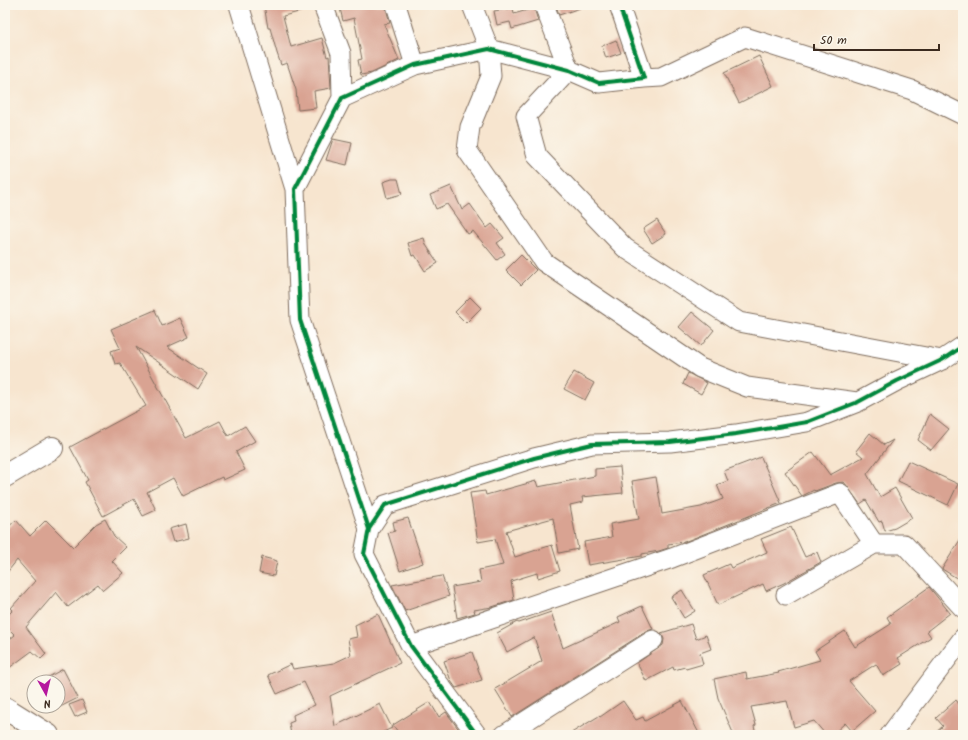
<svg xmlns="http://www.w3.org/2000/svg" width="968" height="740" font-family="Kalam,sans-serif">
	<rect width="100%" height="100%" fill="#fbf7ec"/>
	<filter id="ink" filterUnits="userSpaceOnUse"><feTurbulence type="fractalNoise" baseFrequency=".025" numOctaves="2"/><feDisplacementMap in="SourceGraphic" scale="8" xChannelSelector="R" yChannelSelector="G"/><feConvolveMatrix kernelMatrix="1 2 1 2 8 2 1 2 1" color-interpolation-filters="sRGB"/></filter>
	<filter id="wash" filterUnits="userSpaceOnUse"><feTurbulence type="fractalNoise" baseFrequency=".012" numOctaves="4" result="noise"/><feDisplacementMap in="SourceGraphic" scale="16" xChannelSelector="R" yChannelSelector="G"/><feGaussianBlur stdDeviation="0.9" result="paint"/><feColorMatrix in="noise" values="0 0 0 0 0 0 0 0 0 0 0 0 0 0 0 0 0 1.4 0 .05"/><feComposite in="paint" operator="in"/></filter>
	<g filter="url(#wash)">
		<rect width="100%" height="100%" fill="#f7e5cf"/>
		<g id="blocks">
			<path fill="#d9a392" d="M264,5H306L307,10L283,16L291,47L322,38L327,57L329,56L331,88L314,91L316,108L298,110L296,90L287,63L281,65L277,53L270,28H268Z
				M351,5H385L390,23L384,24L399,60L372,73L361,75L358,60L362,59L354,18L343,21L340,8Z
				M556,5H580V8L559,15Z
				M513,8L514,14L534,8L538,21L512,29L510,22L497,25L494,11Z
				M616,40L621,53L606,58L602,46Z
				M759,56L773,86L739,103L724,73Z
				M333,139L352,143L347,165L326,160Z
				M392,179H398L402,194L387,198L383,182Z
				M451,186L462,210L470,204L487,228L492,224L504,238L497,243L505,254L497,260L473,231L468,234L447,204L436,209L430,195Z
				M657,220L666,234L652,243L643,229Z
				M424,238L426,245L438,263L425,271L415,255L412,256L408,243Z
				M521,255L536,270L521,285L506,270Z
				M470,297L481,308L466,323L455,312Z
				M155,310L162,326L180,318L189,337L167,347L207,374L198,389L136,347L186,438L220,421L228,436L245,426L255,441L236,452L245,470L223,480L222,477L183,496L173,478L147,492L156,510L143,516L134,499L103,516L85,482L88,480L70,447L146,406L120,363L115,364L111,351L120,348L111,329Z
				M692,312L714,330L701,346L679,327Z
				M574,372L594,383L585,400L564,389Z
				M688,373L707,383L701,394L683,384Z
				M930,414L949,429L931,450L918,440Z
				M870,433L884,445L893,440L867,474L880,497L895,488L912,518L895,528L885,531L882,521L879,522L866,500L860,504L844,482L836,483L815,491L814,490L802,496L785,472L813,452L830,475L863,457L856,451Z
				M761,457L781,503L684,542L668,544V548L659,551L642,554V556L588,565L584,542L612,537L610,524L639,519L632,481L656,477L662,514L701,507L723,499L717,485L728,481L724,471Z
				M908,461L958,484L948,505L898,481Z
				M620,467L623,493L582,497L583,502L570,505L578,549L559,553L553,518L506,531L515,557L552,545L560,571L538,578L537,573L511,581L514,600L492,607L474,610L475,613L457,618L452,587L481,582L479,570L503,565L495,539L478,542L470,493L485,491L486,495L536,481L538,487L595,476V469Z
				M408,518L423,563L400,571L388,533L395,531L393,522Z
				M105,519L114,536L126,547L112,561L123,573L103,590L98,584L68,607L56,592L26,627L46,654L41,659L32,651L5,671V643L15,635L5,625V618L13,610L11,608L35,581L17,560L5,575V530L16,520L30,536L46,520L73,547L96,524Z
				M186,524L189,538L173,542L169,529Z
				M791,527L805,557L817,552L821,562L784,583L766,591L763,584L718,605L704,575L729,564L731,568L767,552L761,539Z
				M963,535V582L942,569Z
				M262,557L277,561L274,576L259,573Z
				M442,576L449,596L405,611L392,585Z
				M929,587L950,613L927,631L931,637L898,658L902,664L883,676L876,664L849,681L875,711L852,731L845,723L832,735H826L814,721L794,727L787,701L751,707L756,725L754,726L756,735H734L718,698L714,679L746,672L747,679L779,673L778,672L820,660L815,651L845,631L855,647L891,624L887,617Z
				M682,590L695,611L684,618L671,597Z
				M642,606L653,629L647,631L512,717L495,689L542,661L534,637L507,652L497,633L517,622L519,623L551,612L563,648L620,622L618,617Z
				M378,614L400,663L330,696L335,726L380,704L392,728L377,735H291L289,723L294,721L293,715L315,705L304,682L277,694L268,675L291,664L293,669L334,663L351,655L348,639L357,637L355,625Z
				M691,624L696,639L706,635L711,649L700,653L703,664L686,669L685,667L674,670L673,667L646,681L637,663L663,645L664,639L661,633Z
				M472,652L482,680L456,688L451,681L444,661Z
				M63,669L78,698L58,708V682H44L43,680Z
				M82,700L87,712L75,717L69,705Z
				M956,700L963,709V735H933L943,726L936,718Z
				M623,701L636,720L643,717L645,721L682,701L700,735H568L599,716L600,717Z
				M430,702L439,717L446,712L463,735H400L393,725Z"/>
		</g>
	</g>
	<g filter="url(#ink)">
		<use href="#blocks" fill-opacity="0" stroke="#7d6b5c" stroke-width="1"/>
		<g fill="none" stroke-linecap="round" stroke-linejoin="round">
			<g stroke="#7d6b5c" stroke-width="21">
				<path id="minor" d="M239,5L295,189
					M323,5L341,53L342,98
					M396,5L415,65
					M472,5L489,49L491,76L470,127L467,150L544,262L700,368L747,387L857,402
					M544,5L569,70L526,116L537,156L625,248L739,322L942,360
					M644,78L661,77L745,37L912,90L963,115
					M369,529L300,320L295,189L342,98L415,65L489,49L569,70L599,83L644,78L619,5
					M786,595L874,544
					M411,646L672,558L840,493L874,544H904L963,608
					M477,735L411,646L364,554L369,529L385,505L534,458L592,444L670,442L736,434L807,422L858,402L897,381L942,360L963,346
					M504,735L653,640
					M890,735L963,638"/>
			</g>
			<g stroke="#7d6b5c" stroke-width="24">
				<path id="tertiary" d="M5,476L52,448
					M5,708L48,735"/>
			</g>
			<use href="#minor" stroke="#fff" stroke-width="19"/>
			<use href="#tertiary" stroke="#fff" stroke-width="22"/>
			<g stroke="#fbf7ec" stroke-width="6">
				<path id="cycleway" d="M369,529L300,320L295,189L342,98L415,65L489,49L569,70L599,83L644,78L619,5
					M477,735L411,646L364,554L369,529L385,505L534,458L592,444L670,442L736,434L807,422L858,402L897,381L942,360L963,346"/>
			</g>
			<use href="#cycleway" stroke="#00873e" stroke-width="4"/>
		</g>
	</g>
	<rect width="968" height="740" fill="none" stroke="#fbf7ec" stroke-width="20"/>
	<g transform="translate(46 694) rotate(172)"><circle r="19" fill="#fbf7ec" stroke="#aea59a"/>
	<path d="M0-3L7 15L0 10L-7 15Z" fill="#b5179e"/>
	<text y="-6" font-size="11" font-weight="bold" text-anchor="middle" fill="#3b2a1e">N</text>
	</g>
	<path d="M814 44v6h125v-6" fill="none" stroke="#3b2a1e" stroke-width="2"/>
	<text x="820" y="44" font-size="12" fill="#3b2a1e" stroke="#fbf7ec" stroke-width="3" paint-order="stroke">50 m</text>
</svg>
